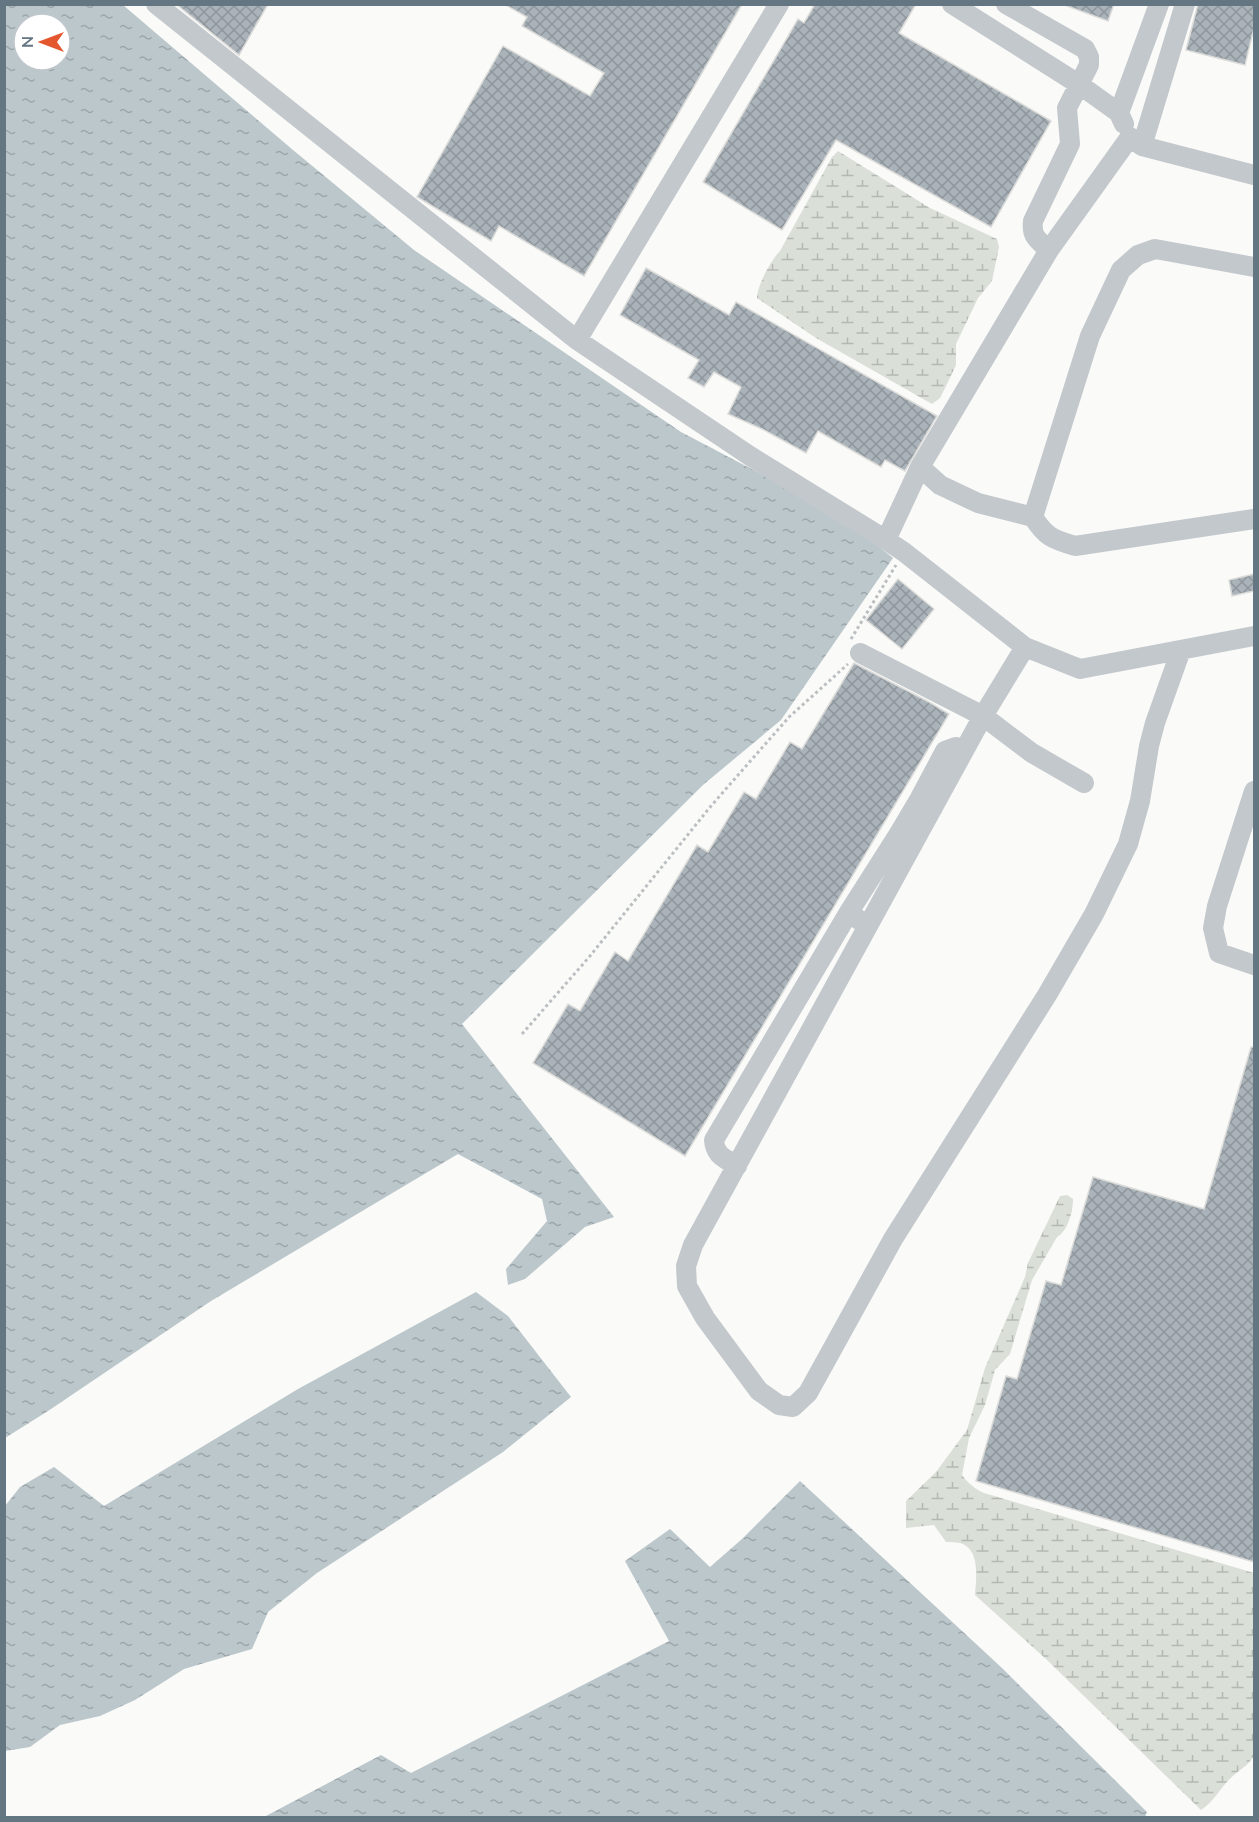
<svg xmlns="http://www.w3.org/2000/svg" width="1259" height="1822" font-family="Mulish,sans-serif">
	<defs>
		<pattern id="wetland-marsh" width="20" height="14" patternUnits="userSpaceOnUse" patternTransform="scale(1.5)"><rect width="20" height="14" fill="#dadfd7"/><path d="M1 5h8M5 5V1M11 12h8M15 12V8" fill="none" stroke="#b4b9b4"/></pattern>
		<pattern id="water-ripples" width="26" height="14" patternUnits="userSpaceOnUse" patternTransform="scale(1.5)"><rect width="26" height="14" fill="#bbc7cb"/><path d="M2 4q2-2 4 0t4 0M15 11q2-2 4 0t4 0" fill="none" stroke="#9ca6aa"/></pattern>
		<pattern id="building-cross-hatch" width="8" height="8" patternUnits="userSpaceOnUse" patternTransform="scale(1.5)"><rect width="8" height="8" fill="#aab3b9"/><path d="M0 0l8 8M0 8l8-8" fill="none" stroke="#8e969c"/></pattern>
	</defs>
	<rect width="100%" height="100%" fill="#fafaf8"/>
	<path fill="url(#wetland-marsh)" d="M838,151L930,208L997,239L999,247L992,281L978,298L956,344V365L946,386L940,398L932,404L816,338L757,298C757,286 771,260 780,251L832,157Z
		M1067,1195L1073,1199C1073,1211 1068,1231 1057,1237L1032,1280L1010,1354L995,1370L985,1405L969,1438L962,1475C968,1483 975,1489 984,1493L1254,1573V1755C1249,1765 1242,1768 1234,1775C1221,1786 1215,1801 1201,1810L1046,1659L975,1595C976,1580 981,1549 960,1543C956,1542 950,1542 946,1542L934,1525L906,1528V1501L936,1472L967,1430L985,1368L1025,1277L1028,1263L1060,1196Z"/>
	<path fill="url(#water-ripples)" fill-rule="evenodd" d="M5,5H123L293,150L414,250L681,432L839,515L893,558L781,720L703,785L462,1024L614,1217L585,1227L525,1279L508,1285L506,1269L547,1221L542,1199L458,1154L211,1301L48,1411L5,1438ZM24,24H60V60H24Z
		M476,1292L508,1316L571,1397L503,1452L317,1573L268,1612L252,1649L184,1669L135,1700L100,1716L60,1725L30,1747L5,1751V1506L20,1487L54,1467L104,1506L298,1389Z
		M800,1481L1002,1668L1147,1812L1145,1817H264L381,1755L411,1773L669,1641L625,1561L670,1529L710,1567L742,1539Z"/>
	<path fill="url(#building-cross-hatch)" stroke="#dcdcda" stroke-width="1.5" d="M176,4H268L239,55Z
		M504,4H742L584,276L499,226L491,241L417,197L503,46L590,96L604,73L522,26L527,17Z
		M815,4H916L899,33L1051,121L991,227L836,140L782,230L703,182L798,19L804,23Z
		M1067,4H1114L1108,21L1067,6Z
		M1198,4H1254V28L1245,65L1186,50Z
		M646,268L729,315L736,302L937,416L905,471L885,460L881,467L818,431L806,453L762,429L728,414L741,387L714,372L704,387L688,378L699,360L620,315Z
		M1254,574V591L1232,596L1229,580Z
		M898,579L934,609L902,649L866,620Z
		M854,663L929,702L949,714L685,1156L533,1063L568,1004L580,1011L615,952L628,961L697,845L708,852L744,792L756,799L790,742L802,749Z
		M1251,1047H1254V1562L976,1481L1006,1376L1017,1379L1046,1281L1061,1285L1093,1177L1204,1209Z"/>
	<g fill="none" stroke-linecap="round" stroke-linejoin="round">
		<path stroke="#bbbfc2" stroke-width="3" stroke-dasharray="3 3" stroke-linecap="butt" d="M851,639L896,565
			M522,1034L590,956L711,806L789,717L848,664"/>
		<path stroke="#c3c8cc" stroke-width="20" d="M156,4L577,340
			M779,4L577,340L750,456L886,540
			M952,4L1080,85L1119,113
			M1006,4L1085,49L1089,57V65L1067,108L1070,144L1033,221C1031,237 1038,240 1049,250
			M1124,124L1119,113L1159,4
			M1142,146L1185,4
			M1254,175L1142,146L1130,137L1049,250L920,467L886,540L904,552L1025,647L1080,669L1254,636
			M1254,267L1155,249L1138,255L1121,270L1090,336L1033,517C1046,537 1052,539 1075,546L1254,519
			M920,467L940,485L978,503L1033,517
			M1025,647L983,716L693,1245L686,1266L687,1286L705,1318L759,1391L779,1405L793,1407L808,1393L893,1239L1047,995L1094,914L1128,844L1140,801L1149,746L1155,723L1181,650
			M860,653L983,716L1032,753L1084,783
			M1254,791L1217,906L1213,928L1219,953L1254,965
			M933,808L920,798L945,751L956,747L965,749
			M898,835L920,798
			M859,920L849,912L898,835L913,844
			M737,1166C725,1158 715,1156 714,1140L849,912"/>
	</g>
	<rect width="1259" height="1822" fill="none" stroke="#657683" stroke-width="12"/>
	<g transform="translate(42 42) rotate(270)"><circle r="28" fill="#ffffff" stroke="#c1c8cd" stroke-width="1.5"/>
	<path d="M0-4.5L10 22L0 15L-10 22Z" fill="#e4572e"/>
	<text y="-9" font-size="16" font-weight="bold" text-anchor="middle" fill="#657683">N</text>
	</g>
</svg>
